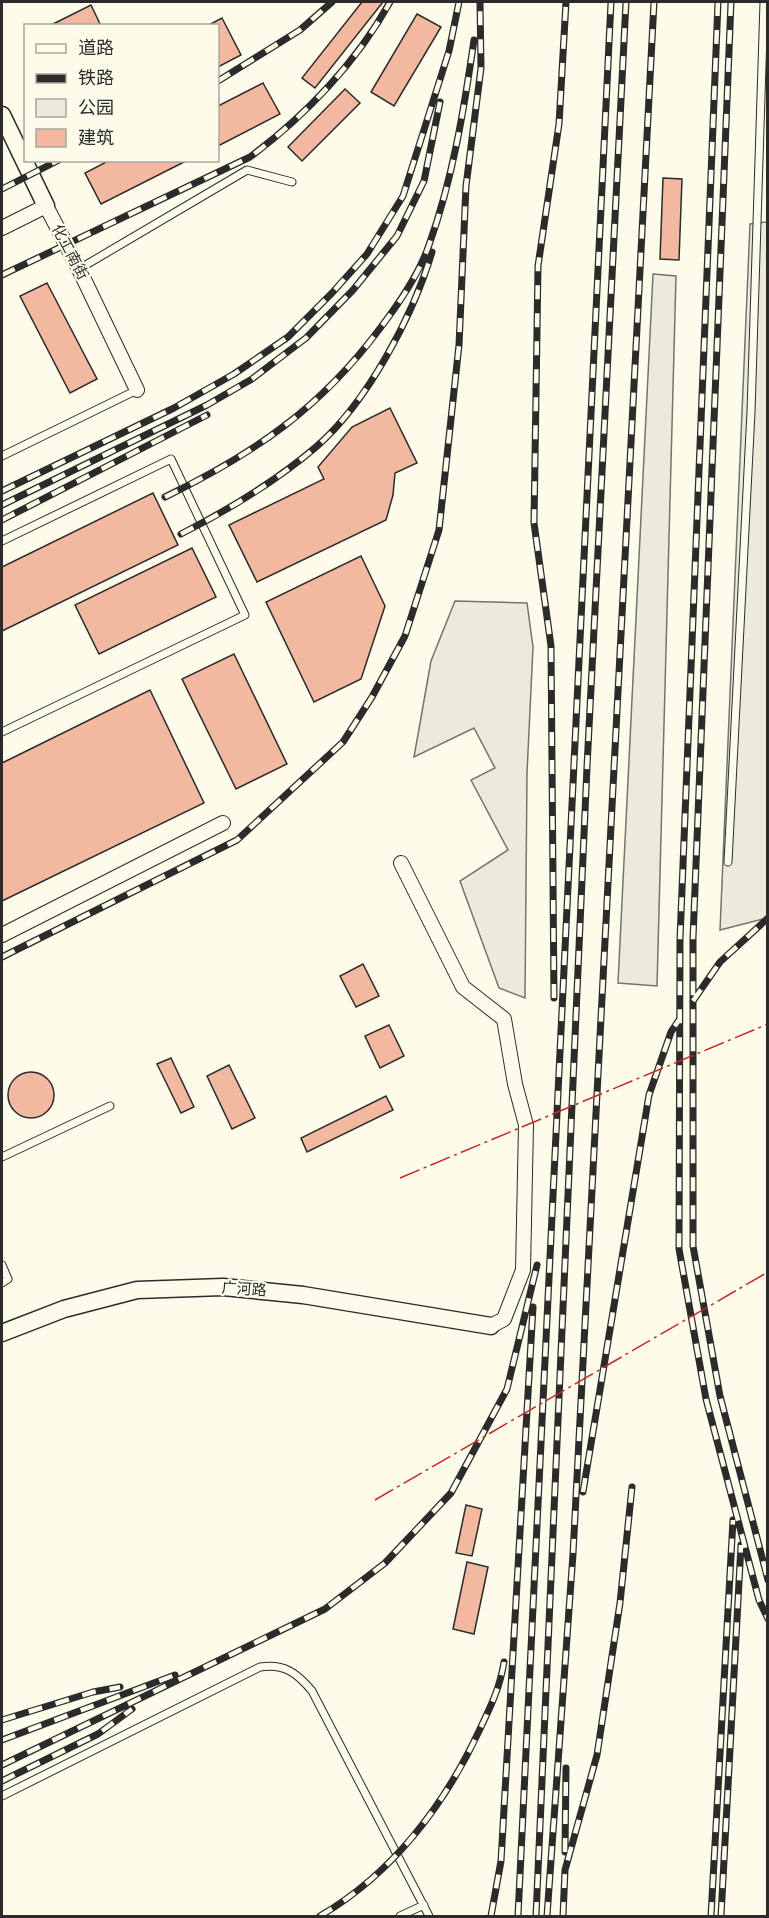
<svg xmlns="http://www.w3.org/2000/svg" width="769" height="1918" font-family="Signika,'Noto Sans SC',sans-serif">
	<rect width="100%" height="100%" fill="#fdfbea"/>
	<path fill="#ecebdb" stroke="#74746e" stroke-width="1.5" d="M767,222V918L720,930L750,224Z
		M653,274L676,276L657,986L618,983Z
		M455,601L527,603L533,647L527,773L525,998L499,988L460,881L508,850L471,780L495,768L474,728L414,757L431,661Z"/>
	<path fill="#f2b8a0" stroke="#2b2b2b" stroke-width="1.5" d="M362,2H383L315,88L302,78Z
		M91,5L101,26H49Z
		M417,14L441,27L394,106L371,92Z
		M222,18L241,55L218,67V26H207Z
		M263,83L280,114L218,146V106Z
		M345,89L360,103L302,161L288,147Z
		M110,160H188L101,204L85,173Z
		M663,178L682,179L679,260L660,259Z
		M47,283L97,379L70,393L20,296Z
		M390,408L417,463L395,473L393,495L386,520L257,582L229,525L324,479L318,467L352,427Z
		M153,493L178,545L2,631V567Z
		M192,548L216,597L99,654L75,605Z
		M361,556L385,606L361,679L314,702L266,602Z
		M234,654L287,764L236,789L182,679Z
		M150,690L204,803L2,901V763Z
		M363,964L379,996L356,1007L340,976Z
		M389,1025L404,1056L380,1068L365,1036Z
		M171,1058L194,1107L181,1113L157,1064Z
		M229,1065L255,1118L232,1129L207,1076Z
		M8 1095a23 23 0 1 1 46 0a23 23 0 1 1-46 0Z
		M386,1096L393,1110L307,1152L301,1138Z
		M466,1505L482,1509L472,1556L456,1553Z
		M467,1562L488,1567L474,1634L453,1629Z"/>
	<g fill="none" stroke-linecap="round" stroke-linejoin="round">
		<g stroke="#2b2b2b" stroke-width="9">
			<path id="service" d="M79,269L247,170L292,182
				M2,456L137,390
				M2,541L171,459L245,615L2,732
				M728,862L751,412L764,2
				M2,1157L110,1106
				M2,1265L8,1279L2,1283
				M2,1796L260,1667C284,1663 297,1673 312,1691L429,1916
				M400,1916L424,1905"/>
		</g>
		<g stroke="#2b2b2b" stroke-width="16">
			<path id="minor" d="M2,228L46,206L79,269L137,390
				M401,863L463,987L504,1019L515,1084L526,1125L523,1270L504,1319L491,1326
				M2,935L223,823"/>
		</g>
		<g stroke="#2b2b2b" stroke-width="19">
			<path id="tertiary" d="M2,115L46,206
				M2,1333L64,1309L137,1290L223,1287L303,1295L491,1326"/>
		</g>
		<use href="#service" stroke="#fdfbea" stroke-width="7"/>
		<use href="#minor" stroke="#fdfbea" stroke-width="14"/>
		<use href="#tertiary" stroke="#fdfbea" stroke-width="16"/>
		<g stroke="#2b2b2b" stroke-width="7">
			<path id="rail" d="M718,2L680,939L679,1249L706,1399L759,1600L768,1619
				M731,2L693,938V1246L720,1396L768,1580
				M218,81L300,30L332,2
				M2,189L59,160
				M2,275L250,157C305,116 357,62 390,2
				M2,491L174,408L234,374L288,337L332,293L367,254L403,196L449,51L459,2
				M165,497C255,453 321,408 381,327C400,302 419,274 429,245C453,178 464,109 474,40
				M2,505L207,405L252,379L306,338L353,290L397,236L424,181L440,102
				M2,520L207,415
				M181,534C228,510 275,482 316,447C367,403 413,316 432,252
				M2,957L237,840L343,742L372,697L405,636L439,530L459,345L466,186L481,68L480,2
				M554,998L551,646L534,523L538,266L559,124L566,2
				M693,1001L720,962L768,918
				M583,1492L649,1095L671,1032L679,1020
				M2,1720L93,1692L120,1687
				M2,1740L175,1675
				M2,1765L325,1609L385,1563L451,1493L507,1389L537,1265
				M2,1781L98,1734L132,1709
				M565,1852L566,1768
				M320,1916C392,1874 444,1806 479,1731C490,1708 500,1688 504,1662
				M491,1916L501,1861L533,1307
				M518,1916L611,2
				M536,1916L587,767L626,2
				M547,1916L573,1554L654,2
				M563,1916L565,1870L597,1755L620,1603L632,1487
				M711,1916L733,1520
				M721,1916L741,1545"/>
		</g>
		<use href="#rail" stroke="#fdfbea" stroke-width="4.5" stroke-dasharray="14" stroke-linecap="butt"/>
		<path stroke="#c62828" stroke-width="1.5" stroke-dasharray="21 4.5 3 4.5" stroke-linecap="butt" d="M400,1178L768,1024
			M375,1500L768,1272"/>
	</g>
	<g text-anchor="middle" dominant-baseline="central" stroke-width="4.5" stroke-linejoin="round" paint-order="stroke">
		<g font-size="15" fill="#2b2b2b" stroke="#fdfbea">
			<text transform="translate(70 252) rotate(62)">化工南街</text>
			<text transform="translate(244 1289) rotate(4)">广河路</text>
		</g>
	</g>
	<rect width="769" height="1918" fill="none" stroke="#2b2b2b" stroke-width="6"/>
	<rect x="24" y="24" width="195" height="138" fill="#fdfbea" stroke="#a9a89e" stroke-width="1.5"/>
	<rect x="36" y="44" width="30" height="9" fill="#fdfbea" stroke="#a9a89e" stroke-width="1.5"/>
	<text x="78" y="54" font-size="18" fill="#2b2b2b">道路</text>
	<rect x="36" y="74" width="30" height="9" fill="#2b2b2b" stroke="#a9a89e" stroke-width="1.5"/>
	<text x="78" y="84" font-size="18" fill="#2b2b2b">铁路</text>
	<rect x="36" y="99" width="30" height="18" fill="#ecebdb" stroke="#a9a89e" stroke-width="1.5"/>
	<text x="78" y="114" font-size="18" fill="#2b2b2b">公园</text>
	<rect x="36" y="129" width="30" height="18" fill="#f2b8a0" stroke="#a9a89e" stroke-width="1.5"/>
	<text x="78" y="144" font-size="18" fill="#2b2b2b">建筑</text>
</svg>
